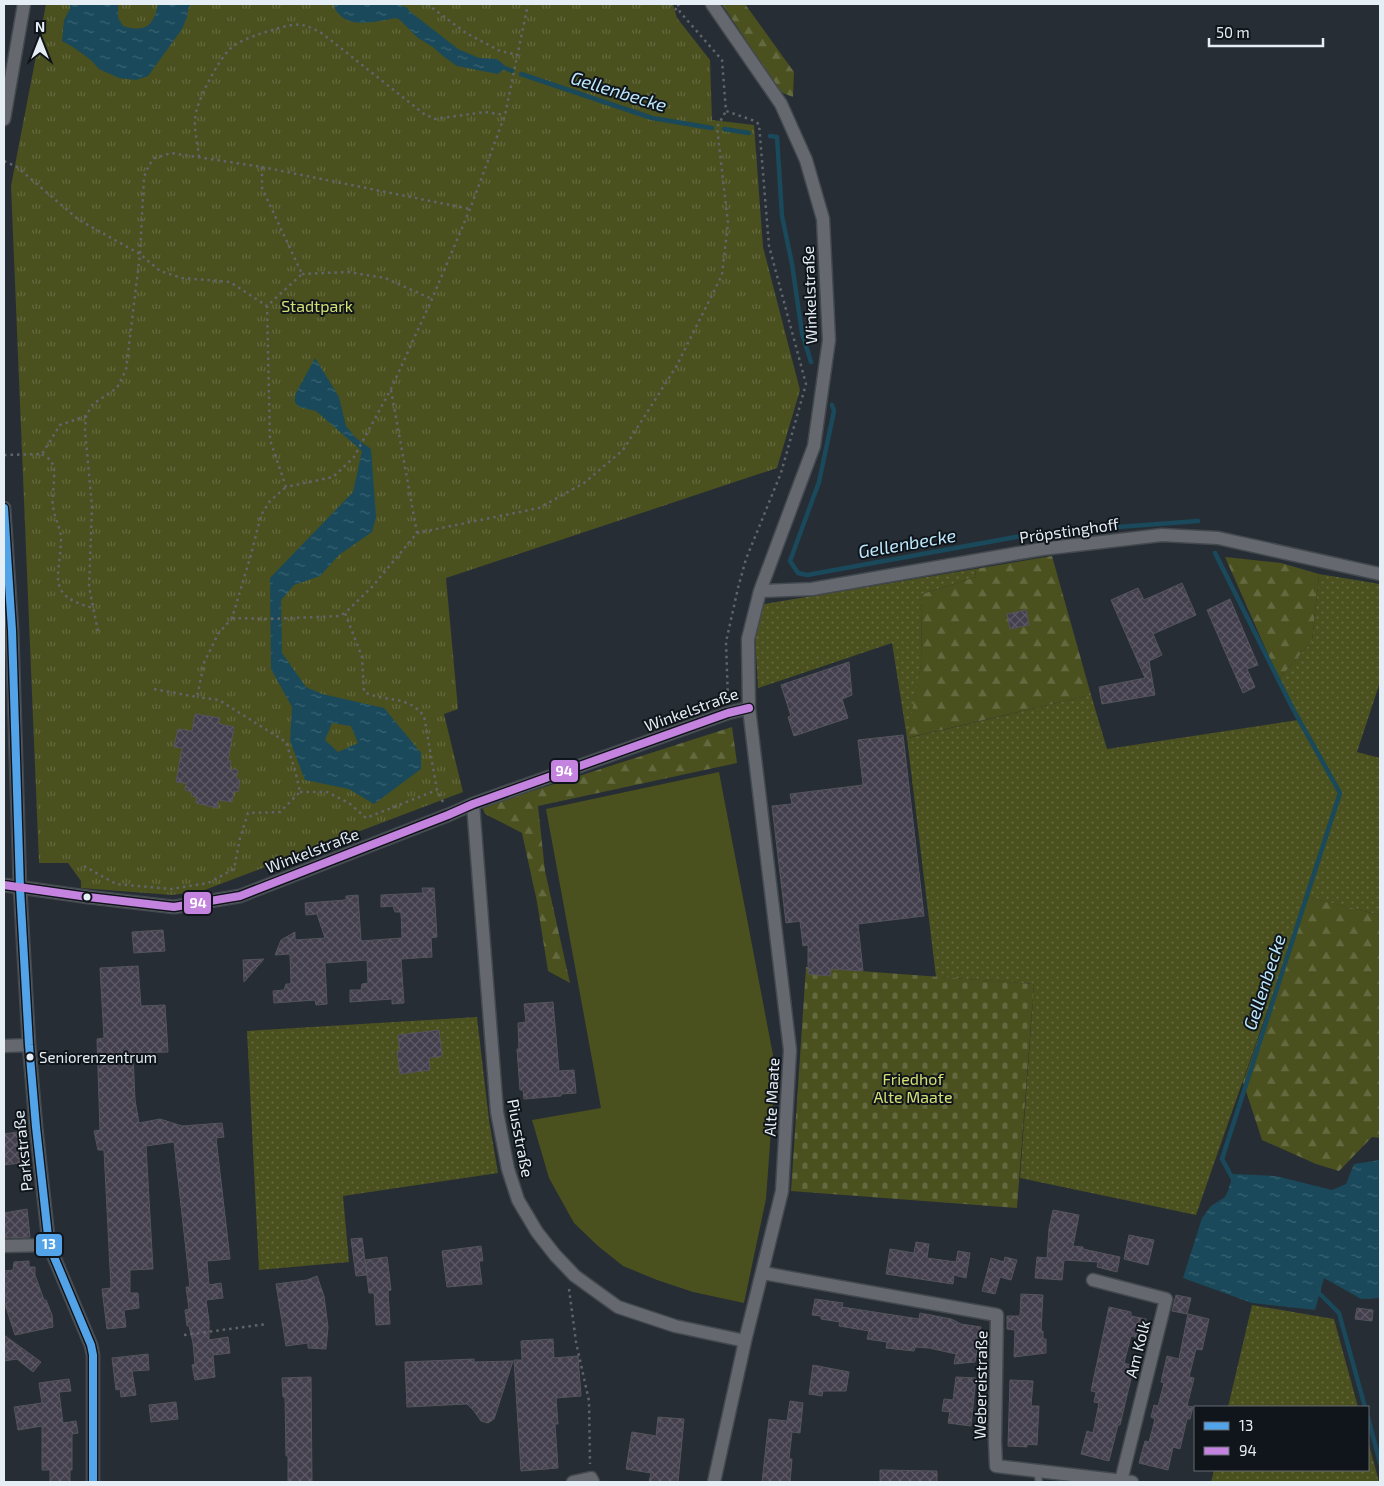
<svg xmlns="http://www.w3.org/2000/svg" width="1384" height="1486" font-family="'Exo 2',sans-serif">
	<defs>
		<pattern id="grass-dots" width="8" height="8" patternUnits="userSpaceOnUse" patternTransform="scale(1.25)"><rect width="8" height="8" fill="#4a501e"/><path d="M2 2h.1M6 6h.1" fill="none" stroke="#646a3f" stroke-width="1.8" stroke-linecap="round"/></pattern>
		<pattern id="forest-firs" width="22" height="20" patternUnits="userSpaceOnUse" patternTransform="scale(1.25)"><rect width="22" height="20" fill="#4a501e"/><path d="M5 1l3.5 6h-7zM16 11l3.5 6h-7z" fill="#646a3f"/></pattern>
		<pattern id="cemetery-stones" width="16" height="16" patternUnits="userSpaceOnUse" patternTransform="scale(1.25)"><rect width="16" height="16" fill="#4a501e"/><path d="M2 7V4a2 2 0 0 1 4 0v3zM10 15v-3a2 2 0 0 1 4 0v3z" fill="#646a3f"/></pattern>
		<pattern id="park-tufts" width="24" height="20" patternUnits="userSpaceOnUse" patternTransform="scale(1.25)"><rect width="24" height="20" fill="#4a501e"/><path d="M3 7l-1-3M5 7V3M7 7l1-3M15 17l-1-3M17 17v-4M19 17l1-3" fill="none" stroke="#646a3f"/></pattern>
		<pattern id="water-ripples" width="26" height="14" patternUnits="userSpaceOnUse" patternTransform="scale(1.25)"><rect width="26" height="14" fill="#19495a"/><path d="M2 4q2-2 4 0t4 0M15 11q2-2 4 0t4 0" fill="none" stroke="#3a6472"/></pattern>
		<pattern id="building-cross-hatch" width="8" height="8" patternUnits="userSpaceOnUse" patternTransform="scale(1.25)"><rect width="8" height="8" fill="#433f4d"/><path d="M0 0l8 8M0 8l8-8" fill="none" stroke="#5e5b67"/></pattern>
	</defs>
	<rect width="100%" height="100%" fill="#272d34"/>
	<path fill="url(#grass-dots)" d="M975,569L976,577L922,594L921,665L908,738L1091,695L1107,749L1298,720L1279,679L1312,641L1319,574L1380,584V682L1357,752L1380,758V915L1307,897L1196,1215L1020,1178L1034,984L936,977L907,738L892,643L758,688L755,635L764,604Z
		M477,1017L489,1120L498,1173L343,1196L349,1262L259,1270L247,1031Z
		M1252,1305L1334,1319L1358,1407H1228Z
		M1368,1441L1379,1482H1211L1214,1470H1368Z"/>
	<path fill="url(#forest-firs)" d="M722,4H745L794,72L793,97L780,92Z
		M1052,556L1091,695L907,738L921,665L922,594L976,577L975,569Z
		M1225,557L1281,563L1319,574L1312,641L1279,679Z
		M732,727L737,763L538,806L545,871L570,983L548,971L537,902L522,833L485,814L482,807Z
		M1308,897L1380,915V1138L1372,1137L1339,1171L1316,1164L1262,1140L1243,1082Z"/>
	<path fill="url(#cemetery-stones)" d="M806,967L1034,984L1017,1208L791,1191Z"/>
	<path fill="url(#park-tufts)" d="M46,4H673L677,18L710,60L712,120L754,125L763,247L800,390L777,468L446,578L458,709L444,714L463,792L202,891L172,895L81,888V881L68,863H39L11,186Z"/>
	<path fill="#4a501e" d="M719,772L773,1055L774,1088L766,1199L744,1303L693,1292L657,1280L623,1266L598,1246L574,1223L549,1178L532,1120L601,1108L546,809Z"/>
	<path fill="url(#water-ripples)" fill-rule="evenodd" d="M70,4H118V18L123,26C145,33 154,26 158,4H191L188,9L187,17L182,29L148,76L136,80L119,78L99,69L91,60L73,47L62,41L64,20L70,9Z
		M333,4H397L408,8V10L458,49L479,58L497,59L504,65V69L498,74L457,66L443,56L433,47L418,38L400,20L396,18C373,22 343,31 333,4Z
		M315,358L339,397L346,426L356,438L371,449L376,517L372,532L339,555L320,576L294,585L281,600L282,653L306,687L322,694L384,708L421,753V769L374,804L349,789L305,780L290,741L292,707L271,669L270,578L353,492L362,451L316,411L299,407L295,402V395ZM332,723L351,726L358,743L338,752L325,740Z
		M1380,1160V1298L1361,1299L1324,1278L1315,1310L1252,1303L1183,1278L1202,1218L1211,1206L1225,1197L1228,1191L1233,1174L1276,1176L1332,1190L1346,1184L1354,1164Z"/>
	<g fill="none" stroke-linecap="round" stroke-linejoin="round">
		<path stroke="#19495a" stroke-width="4.5" d="M500,66L512,71
			M521,74L652,118L712,128
			M724,129L749,133
			M770,136L777,137L782,216L792,264L802,333L811,362
			M832,405L834,411L819,482L790,561L798,573L807,575L1038,533L1198,521
			M1215,553L1293,709L1340,793L1222,1159L1234,1181
			M1315,1289L1339,1313L1365,1407
			M1368,1417L1380,1463"/>
	</g>
	<path fill="url(#building-cross-hatch)" stroke="#54555b" d="M1182,583L1196,615L1153,634L1162,655L1149,661L1155,695L1102,704L1099,687L1145,678L1111,600L1138,588L1144,600Z
		M1230,599L1258,665L1247,669L1255,687L1243,693L1207,610Z
		M1026,610L1029,625L1010,629L1007,614Z
		M849,662L852,695L842,699L848,718L794,736L788,717L791,716L781,685Z
		M195,714L220,718L219,724L234,727L228,761H231L230,769L238,770L236,778L240,780L238,792L234,791L232,802L219,800L217,808L196,803L197,797L191,796L192,792L185,790L186,783L176,782L182,748L174,747L178,729L192,731Z
		M903,735L924,916L858,924L863,971L831,969L830,976L808,974V945L803,946L800,921L786,923L772,806L792,804L790,794L863,785L858,740Z
		M422,888H434L437,937L431,938L432,957L401,959L404,1003L392,1004V999L350,1002V990H361L362,984L368,983L367,960L325,963L327,1004L316,1005L315,1000L274,1003L273,991L284,990L286,984H291L290,954L275,955L281,940L295,932V940L325,938L317,914L306,915L305,903L346,900V896L358,895L361,941L402,938L401,912H395L393,906L381,907V895L423,893Z
		M163,930L165,951L134,953L132,932Z
		M264,959L244,982L243,960Z
		M138,966L141,1006L165,1005L168,1052L133,1053L135,1100L139,1123L160,1119L182,1126L222,1123L224,1137L216,1138L230,1259L207,1261L209,1285L221,1283L223,1298L206,1300L209,1321V1340L228,1337L230,1353L213,1355L215,1377L195,1380L192,1365L195,1364L193,1343L189,1326H187L185,1310L189,1309L186,1287H190L174,1142L146,1146L153,1269L130,1270V1293H138L139,1308L124,1310L126,1327L107,1329L102,1289L111,1288L104,1150H98L94,1131L100,1130L97,1039L104,1038L100,968Z
		M553,1002L559,1071L574,1070L576,1093L561,1094V1096L524,1099L523,1090H520L517,1049H519L518,1023L526,1022L524,1004Z
		M439,1030L442,1056L429,1058L430,1070L400,1074L397,1051H400L398,1035Z
		M17,1132L20,1163L4,1165V1134Z
		M27,1209L30,1237L4,1238V1213Z
		M1053,1210L1079,1215L1073,1246L1083,1247V1249L1120,1257L1117,1272L1097,1267L1098,1262L1064,1260L1062,1280L1035,1278L1037,1257L1047,1258L1049,1229Z
		M1129,1235L1154,1240L1148,1265L1124,1259Z
		M362,1238L367,1275L356,1276L351,1239Z
		M916,1242L929,1244L927,1258L956,1262L958,1251L970,1253L966,1278L954,1275L953,1284L886,1274L890,1249L914,1253Z
		M481,1246L483,1261H479L482,1284L447,1287L442,1251Z
		M387,1257L391,1290L388,1291L390,1324L376,1325L374,1293H369L365,1260Z
		M1005,1257L1017,1260L1011,1280L1000,1277L995,1294L982,1291L991,1258L1004,1262Z
		M29,1261V1267H35V1275L44,1300H46L52,1315L53,1327L15,1335L4,1301V1271L13,1270L14,1262Z
		M317,1276L324,1296L328,1327L326,1349L308,1348V1343L286,1346L276,1284L307,1280Z
		M1021,1294L1043,1295L1041,1331H1043V1339H1046V1353L1014,1357L1015,1330L1007,1329V1316H1020Z
		M1176,1295L1191,1298L1187,1314L1172,1311Z
		M815,1299L843,1303L842,1307L919,1319L920,1313L951,1319L961,1324L981,1327L975,1362L954,1364L956,1354L929,1348L915,1347L914,1351L886,1348L887,1342L867,1339L869,1331L839,1326L840,1322L821,1319V1316L812,1315Z
		M1109,1307L1131,1312V1316L1146,1319L1141,1338L1131,1336L1124,1363L1134,1366L1120,1425H1118L1109,1461L1081,1454L1087,1431L1093,1433L1099,1403L1094,1402L1096,1392L1091,1391Z
		M1357,1308L1373,1310L1372,1321L1355,1319Z
		M1188,1314L1209,1319L1202,1350L1196,1349L1189,1377L1194,1378L1187,1406L1193,1407L1190,1419H1187L1180,1449L1173,1447L1168,1470L1139,1463L1145,1441L1149,1442L1155,1419L1151,1417L1154,1405L1158,1406L1164,1383L1161,1382L1167,1356L1179,1359Z
		M4,1335L41,1362L33,1372L17,1359L4,1361Z
		M553,1339L554,1358L578,1356L581,1396L556,1398L558,1424H555L558,1468L521,1471L514,1360H522L521,1341Z
		M148,1354L149,1370L132,1371L136,1395L121,1397L120,1389L116,1390L112,1358Z
		M474,1359V1362L513,1361L494,1419L488,1423L481,1421L474,1411L467,1404L407,1407L405,1362Z
		M813,1365L849,1372L846,1391H823L822,1396L809,1394Z
		M311,1377L312,1482H288V1456H286L285,1397H283L282,1378Z
		M956,1377L976,1378L971,1426L948,1423L950,1412L942,1411L944,1399L953,1400Z
		M69,1379L71,1391L59,1392L63,1423L76,1421L78,1433L72,1434V1470H70V1482H50V1470H42V1426L18,1430L14,1407L42,1403L39,1383Z
		M1010,1380L1033,1381L1031,1406H1039L1037,1445L1027,1444V1447L1008,1446Z
		M790,1401L803,1403L800,1433L792,1432L789,1459H792L790,1482H762L769,1419L787,1421Z
		M176,1402L178,1419L151,1422L149,1405Z
		M658,1417L684,1419L678,1482H649L651,1473L626,1469L632,1432L656,1436Z
		M880,1470L937,1471V1482H880Z"/>
	<g fill="none" stroke-linecap="round" stroke-linejoin="round">
		<g stroke="#43494f" stroke-width="9">
			<path id="service" d="M1037,1471L1039,1482"/>
		</g>
		<g stroke="#43494f" stroke-width="15">
			<path id="minor" d="M712,4L781,104L806,160L823,219L829,340L814,446L760,591L748,639L749,708L790,1050L782,1191L745,1341L714,1482
				M4,119L24,4
				M4,508L12,630L20,888L29,1045L36,1127L49,1245L91,1345L93,1355V1482
				M760,591L812,589L1042,549L1162,535L1218,538L1380,574
				M473,804L497,1112L508,1169L518,1200L537,1232L555,1255L575,1276L618,1307L675,1326L745,1341
				M4,885L88,897L174,907L240,896L448,815L473,804L728,713L749,708
				M4,1046L29,1045
				M4,1246L49,1245
				M763,1273L997,1315L995,1442L996,1466L1132,1482
				M1093,1280L1166,1299L1121,1481
				M573,1482L591,1478L593,1482"/>
		</g>
		<path stroke="#61656a" stroke-width="2.5" stroke-dasharray="2.5 4" stroke-linecap="butt" d="M427,4L466,33L500,51L518,55
			M670,4L678,11
			M678,4L680,12L722,60L726,111L752,120L759,124L769,246L806,384L781,473L746,559L738,588L726,642L728,700
			M199,157C198,145 194,131 195,119C195,104 219,58 231,48C238,41 259,34 269,31C294,24 299,20 323,34L424,114L435,119L485,112L505,115
			M4,161L17,167L79,220L140,254L160,271L182,278L230,282L267,306
			M262,167L470,209
			M302,274L348,272L385,278L432,299
			M391,390L417,533
			M42,454C44,456 49,458 51,461C58,470 51,495 53,506C54,518 61,528 61,540C60,578 45,595 93,608
			M4,455L42,454L60,425L86,416
			M232,618L269,619L339,616L345,613
			M98,631L89,587L92,507L85,430L86,416L93,404L117,388L126,370L140,254L144,177L149,165L155,158L171,153L262,167V188L302,274L267,306L270,440L286,487L333,477L354,457L391,389L432,299L470,209L505,115L528,4
			M154,689L197,697L204,663L218,634L232,618L251,555L261,515L270,501L286,487
			M300,792H327L349,803L366,818L437,790
			M443,802L437,790L424,716C406,694 387,703 364,692L362,657L345,613L372,587L417,533L539,508L584,483L623,450L676,367L722,275L728,223L717,127L726,111
			M84,866L116,884L171,889L208,883L234,869L240,838L248,813L280,812L300,792L295,770L286,742L219,700L197,697
			M569,1289L576,1342L589,1401L590,1464
			M184,1335L267,1324"/>
		<use href="#service" stroke="#65696f" stroke-width="6"/>
		<use href="#minor" stroke="#65696f" stroke-width="12"/>
		<g stroke="#10151b" stroke-width="11">
			<path id="bus-1" d="M4,508L12,630L20,888L29,1045L36,1127L49,1245L91,1345L93,1355V1482"/>
		</g>
		<g stroke="#10151b" stroke-width="11">
			<path id="bus-2" d="M4,885L88,897L174,907L240,896L448,815L473,804L728,713L749,708"/>
		</g>
		<use href="#bus-1" stroke="#53a3e8" stroke-width="8"/>
		<use href="#bus-2" stroke="#c483df" stroke-width="8"/>
	</g>
	<g fill="#e5edf5" stroke="#10151b" stroke-width="2">
		<circle cx="87" cy="897" r="4.5"/>
		<circle cx="30" cy="1057" r="4.5"/>
	</g>
	<g text-anchor="middle" dominant-baseline="central" stroke-width="4" stroke-linejoin="round" paint-order="stroke">
		<g font-size="15" fill="#e5edf5" stroke="#10151b" text-anchor="start">
			<text x="39" y="1057">Seniorenzentrum</text>
		</g>
		<g font-size="16" fill="#e5edf5" stroke="#10151b">
			<text transform="translate(809 295) rotate(-92)">Winkelstraße</text>
			<text transform="translate(1069 530) rotate(-8)">Pröpstinghoff</text>
			<text transform="translate(691 709) rotate(-20)">Winkelstraße</text>
			<text transform="translate(312 850) rotate(-21)">Winkelstraße</text>
			<text transform="translate(771 1097) rotate(-87)">Alte Maate</text>
			<text transform="translate(521 1138) rotate(79)">Piusstraße</text>
			<text transform="translate(22 1151) rotate(-96)">Parkstraße</text>
			<text transform="translate(1137 1349) rotate(-76)">Am Kolk</text>
			<text transform="translate(980 1385) rotate(-89)">Webereistraße</text>
		</g>
		<g font-size="16" fill="#d4e074" stroke="#10151b">
			<text x="317" y="305">Stadtpark</text>
			<text x="913" y="1078">Friedhof<tspan x="913" dy="18">Alte Maate</tspan></text>
		</g>
		<g font-size="18" font-style="italic" fill="#bce8fc" stroke="#10151b">
			<text transform="translate(619 91) rotate(17)">Gellenbecke</text>
			<text transform="translate(907 543) rotate(-10)">Gellenbecke</text>
			<text transform="translate(1264 982) rotate(-72)">Gellenbecke</text>
		</g>
	</g>
	<g stroke="#10151b" stroke-width="2">
		<rect x="550" y="759" width="29" height="24" rx="5" fill="#c483df"/>
		<rect x="183" y="891" width="29" height="24" rx="5" fill="#c483df"/>
		<rect x="35" y="1233" width="28" height="24" rx="5" fill="#53a3e8"/>
	</g>
	<g font-size="14" text-anchor="middle" font-weight="bold" fill="#fff">
		<text x="564" y="776">94</text>
		<text x="198" y="908">94</text>
		<text x="49" y="1249">13</text>
	</g>
	<rect width="1384" height="1486" fill="none" stroke="#e5edf5" stroke-width="10"/>
	<rect x="1194" y="1406" width="175" height="65" fill="#10151b" stroke="#656b72"/>
	<rect x="1204" y="1422" width="25" height="8" fill="#53a3e8" stroke="#656b72"/>
	<text x="1239" y="1431" font-size="15" fill="#e5edf5">13</text>
	<rect x="1204" y="1447" width="25" height="8" fill="#c483df" stroke="#656b72"/>
	<text x="1239" y="1456" font-size="15" fill="#e5edf5">94</text>
	<g transform="translate(40 40)" stroke="#10151b" stroke-width="4" paint-order="stroke">
	<path d="M0-4L9 19L0 12L-9 19Z" fill="#e5edf5"/>
	<text y="-8" font-size="14" font-weight="bold" text-anchor="middle" fill="#e5edf5">N</text>
	</g>
	<path d="M1209 38v8h114v-8" fill="none" stroke="#e5edf5" stroke-width="2.5"/>
	<text x="1216" y="38" font-size="15" fill="#e5edf5" stroke="#10151b" stroke-width="4" paint-order="stroke">50 m</text>
</svg>
